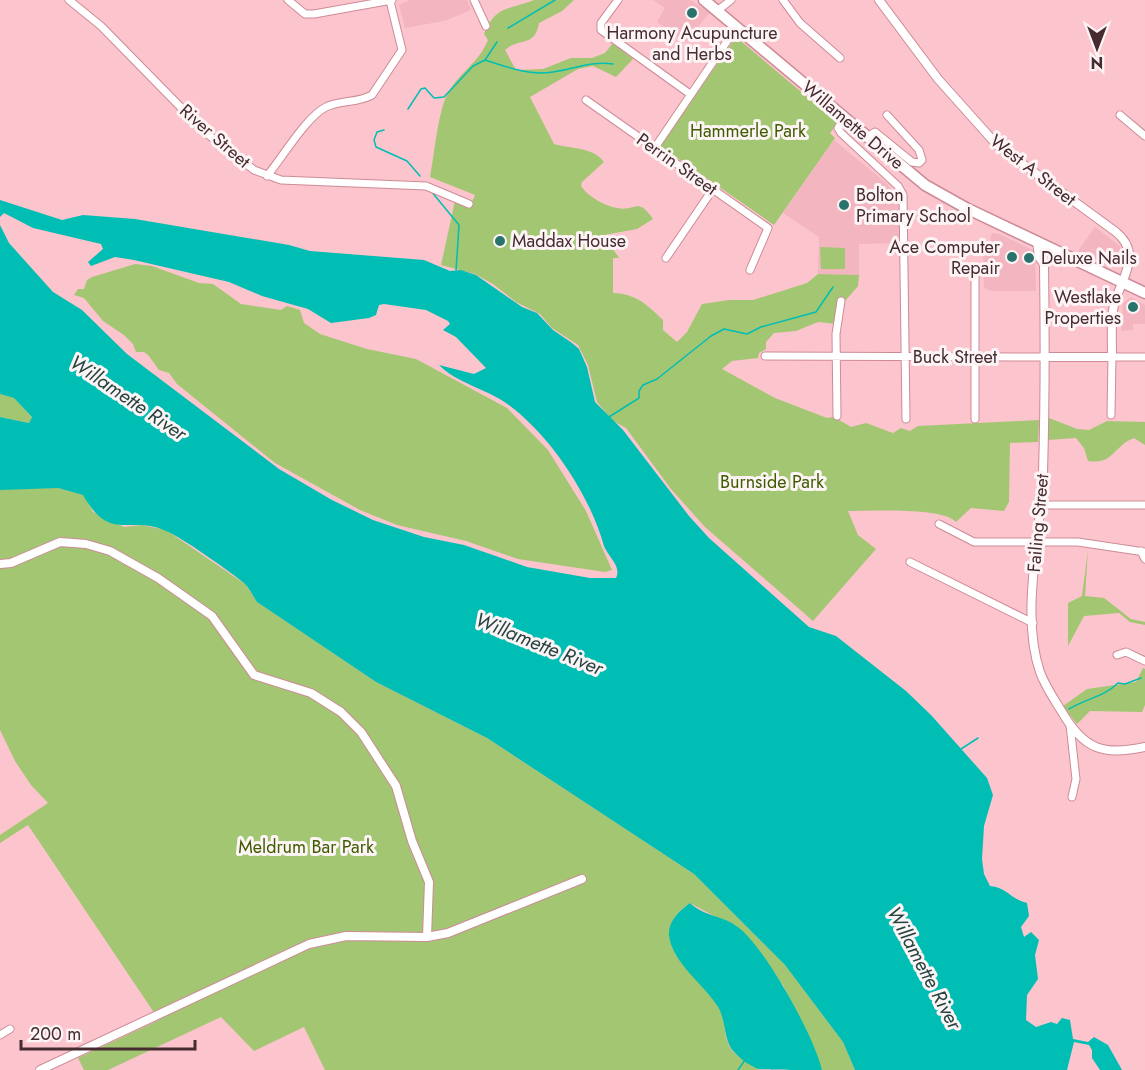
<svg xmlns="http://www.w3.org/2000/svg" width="1145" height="1070" font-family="Jost,sans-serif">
	<rect width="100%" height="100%" fill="#fcc4cd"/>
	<path fill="#f3b5c0" d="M410,0H467L471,10L444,21L405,28L399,5Z
		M653,0H690L710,12L686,42L657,22L665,8Z
		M834,140L886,183L899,198L900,243L859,244V275L818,274L819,237L783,213Z
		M1095,227L1120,246L1124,261L1120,267H1113L1078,251Z
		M993,233L999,234L1035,251L1036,291H992L984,288L983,254L993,244L990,238Z
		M1131,297L1145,305V324H1133V330L1121,331L1123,303Z"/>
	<path fill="#a3c672" d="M534,0H574L562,11L539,23C535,48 519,37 505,50L516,70L543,69L571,58H592L605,53L613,43L633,59L616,77L593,66L578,69L530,97L554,144C570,149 594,147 604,162L582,182L581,186C587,196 605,206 617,208C636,212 637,196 653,219L637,229L604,235L619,258H613V293C637,294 647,305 663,320V330L677,342L687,332L702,304L729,300H753L807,283L818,274L859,275L858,286L846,300H839L836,324L818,322L796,331L774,333L766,342V349L759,353L758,358L732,361L722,369L775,398L827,418L834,417L851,427L866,423L893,433L901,428L910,431L918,426L1039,420L1038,442L1010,443L1009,502L1004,511L971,508L956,522C943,507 870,511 848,511L858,535L876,549L813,621L705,527L671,489L626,428L613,421L597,402L588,365L578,345L552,328L540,314L516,302L493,284L475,274L441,265L455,201L470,207L475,195L430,177C434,157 438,112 447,95C458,73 479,63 488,40L484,34C496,5 509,10 534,0Z
		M736,37L838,123L830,133L835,138L774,225L660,146Z
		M820,247L845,248V269H821Z
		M135,264L152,266L199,283L213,284L241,304L281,310L287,306L300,310L304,323L320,334L367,349L416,359L507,408L548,450L586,511L612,570L605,572L518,559L466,541L397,525L360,510L275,463L177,384L169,373L159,370L149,356L144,352H136L133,344L124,335L103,321L84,298L74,295L78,289H84L87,280L92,277Z
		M0,394L14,398L32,417L29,423L0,417Z
		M1049,418L1077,429L1089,430L1107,421L1145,422V445L1134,438C1113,446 1114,465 1088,461L1084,448L1076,438L1048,440Z
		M10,488H58L84,495L93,512L124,527L142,525L166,530L245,584L257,602L376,682L487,738L694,874L785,965L843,1042L855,1070H822L783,985L716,917L690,903C641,935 695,973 716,1004C728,1021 722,1029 728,1043C732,1056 749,1063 759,1070H325L304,1027L254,1051L221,1017L108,1070H84L78,1058L159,1020L28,825L0,843V835L48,803L31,785L15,761L0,730V490Z
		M1088,550L1085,596L1104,598L1131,619L1145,622V625L1130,622L1119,613L1084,616L1068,646V603L1082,596Z
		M1143,668L1145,669V705L1142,712L1090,711L1077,724L1063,706L1087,689L1136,682Z"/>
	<path fill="#00beb3" d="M0,200L62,220L83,215L135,219L289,245L310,251L424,260L450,271L461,270L476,275L522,307L537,313L553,330L572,343L579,349L587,367L595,402L623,430L689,516L709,538L809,627L836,636L906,691L931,715L987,778L993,795L984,826L982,859L984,874L990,886C1008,888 1010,899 1027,903L1029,916L1021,927L1024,937L1031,932L1039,940L1035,955L1038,979L1027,995L1026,1020L1036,1027L1051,1022L1057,1024L1062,1018L1070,1020L1073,1039L1088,1042L1094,1037L1108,1045L1122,1070H1100L1092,1058V1050L1089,1045L1074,1042L1067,1070H855L843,1042L785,965L694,874L487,738L376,682L257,602C253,596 249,588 244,583C229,571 183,538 166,531C129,514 111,544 83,495L58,488L0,490V417L29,423L32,417L14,398L0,394V225L9,243L53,292L82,310L127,354L279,469L332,500L373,520L424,537L464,545L527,567L590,578H616C622,566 608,557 604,546C590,495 549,433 506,403C484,388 457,383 439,365L474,374L486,368L456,337L443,330L450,324L448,321L426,310L384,304L379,305L376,315L369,318L331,323L308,309L262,296L229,282L134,260L115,257L91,266L88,262L103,249L101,244L33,228L4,213L0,217Z
		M690,903C703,916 725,916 739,928C766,949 814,1036 822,1070C807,1070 770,1070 758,1069C751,1066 740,1059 735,1053C723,1042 727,1022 718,1007C704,984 672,963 669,935C668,921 680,910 690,903Z"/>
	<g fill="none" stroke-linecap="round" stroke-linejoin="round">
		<path stroke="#00beb3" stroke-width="1.5" d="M508,28L555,0
			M485,60C507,67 530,76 553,72C575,69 590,61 613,64
			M408,109L421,89L425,88L434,98L444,97L473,66L485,60L497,42
			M384,130L377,132L374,140L376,147L407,161L420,176
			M431,191L459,225L456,271
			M609,417L639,398V391L643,385L657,379L711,336L724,329L747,334L761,327L816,312L833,287
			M1069,709C1085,699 1104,697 1118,683L1125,684L1141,678
			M961,749L978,738
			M738,1070L745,1060"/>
		<g stroke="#cd8b97" stroke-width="9">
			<path id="minor" d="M69,0L101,26L206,133L254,170L281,180L426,186L469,204
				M288,0L305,14H314L392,0
				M474,0L486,26
				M618,0L601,23V30L690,94
				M783,0L800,23L840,58
				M717,11L731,0
				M586,100L768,228L750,270
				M1120,115L1145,136
				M844,118L838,128L841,133L898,186L903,195L906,419
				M867,137L875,132L912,162L919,163L922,160L919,150L887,115
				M654,149L736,28
				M267,176C282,158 307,116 326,107C341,100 358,103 372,95L402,50L390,1
				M666,258L713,189
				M765,356L1043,357
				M1111,415L1112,357H1145
				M837,416L836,334L841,301
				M975,419V270
				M1041,505H1145
				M939,524L974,542H1078L1145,552
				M1141,551L1145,559
				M910,562L1033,623
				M1117,655L1126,652L1145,661
				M1070,725L1076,779L1072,797
				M0,1035L10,1029"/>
		</g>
		<g stroke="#cd8b97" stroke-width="10">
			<path id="tertiary" d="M879,0L938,79L997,145L1116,232C1145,256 1118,281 1113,310C1111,325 1112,342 1112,357H1043
				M1037,241L1039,257L1044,264C1045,333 1045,403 1043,473C1041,534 1020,614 1040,672C1045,686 1054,699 1062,712C1084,750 1104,756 1145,747
				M0,564L11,563L60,542L86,544L110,551L158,578L212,616L254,675L311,693L341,712L361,732L396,786L412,841L429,882L427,937
				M40,1070L309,944L346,936L427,937L448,933L582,879"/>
		</g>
		<g stroke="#cd8b97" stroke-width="13">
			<path id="primary" d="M704,0L925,185L966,208L1145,293"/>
		</g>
		<use href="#minor" stroke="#fff" stroke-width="7"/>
		<use href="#tertiary" stroke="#fff" stroke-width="8"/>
		<use href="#primary" stroke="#fff" stroke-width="10"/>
	</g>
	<g fill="#2a736d" stroke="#fcf4f5" stroke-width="2">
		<circle cx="692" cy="13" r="6"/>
		<circle cx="844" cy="205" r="6"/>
		<circle cx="500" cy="241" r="6"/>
		<circle cx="1012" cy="257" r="6"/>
		<circle cx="1029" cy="258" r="6"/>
		<circle cx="1133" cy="307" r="6"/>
	</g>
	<g text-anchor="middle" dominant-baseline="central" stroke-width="6" stroke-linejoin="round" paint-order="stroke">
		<g font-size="18" fill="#462b30" stroke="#fcf4f5" text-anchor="start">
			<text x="692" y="33" text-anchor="middle">Harmony Acupuncture<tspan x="692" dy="21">and Herbs</tspan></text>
			<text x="856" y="195">Bolton<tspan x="856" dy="21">Primary School</tspan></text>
			<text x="512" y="241">Maddax House</text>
			<text x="1000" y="247" text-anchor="end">Ace Computer<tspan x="1000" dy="21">Repair</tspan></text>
			<text x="1041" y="258">Deluxe Nails</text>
			<text x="1121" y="297" text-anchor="end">Westlake<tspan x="1121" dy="21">Properties</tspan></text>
		</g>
		<g font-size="18" fill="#462b30" stroke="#fcf4f5">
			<text transform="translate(853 125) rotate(40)">Willamette Drive</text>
			<text transform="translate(215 136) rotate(41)">River Street</text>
			<text transform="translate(677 164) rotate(35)">Perrin Street</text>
			<text transform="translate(1033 170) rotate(38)">West A Street</text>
			<text x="955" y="357">Buck Street</text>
			<text transform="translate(1038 523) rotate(-85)">Failing Street</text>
		</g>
		<g font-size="18" fill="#3f5b00" stroke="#fcf4f5">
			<text x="748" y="131">Hammerle Park</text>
			<text x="772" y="482">Burnside Park</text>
			<text x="306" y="847">Meldrum Bar Park</text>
		</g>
		<g font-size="20" font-style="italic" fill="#254441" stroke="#fcf4f5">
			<text transform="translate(128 398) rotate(34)">Willamette River</text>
			<text transform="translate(539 644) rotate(22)">Willamette River</text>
			<text transform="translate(924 968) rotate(62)">Willamette River</text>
		</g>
	</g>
	<g transform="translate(1097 48) rotate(180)" stroke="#fcf4f5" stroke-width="4.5" paint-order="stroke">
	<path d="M0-4.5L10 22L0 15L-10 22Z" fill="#462b30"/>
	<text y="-9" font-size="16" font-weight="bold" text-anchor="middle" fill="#462b30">N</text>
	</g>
	<path d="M21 1040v9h174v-9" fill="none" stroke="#462b30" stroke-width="3"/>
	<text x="30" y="1040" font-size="18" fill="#462b30" stroke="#fcf4f5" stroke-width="4.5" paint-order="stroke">200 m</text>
</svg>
